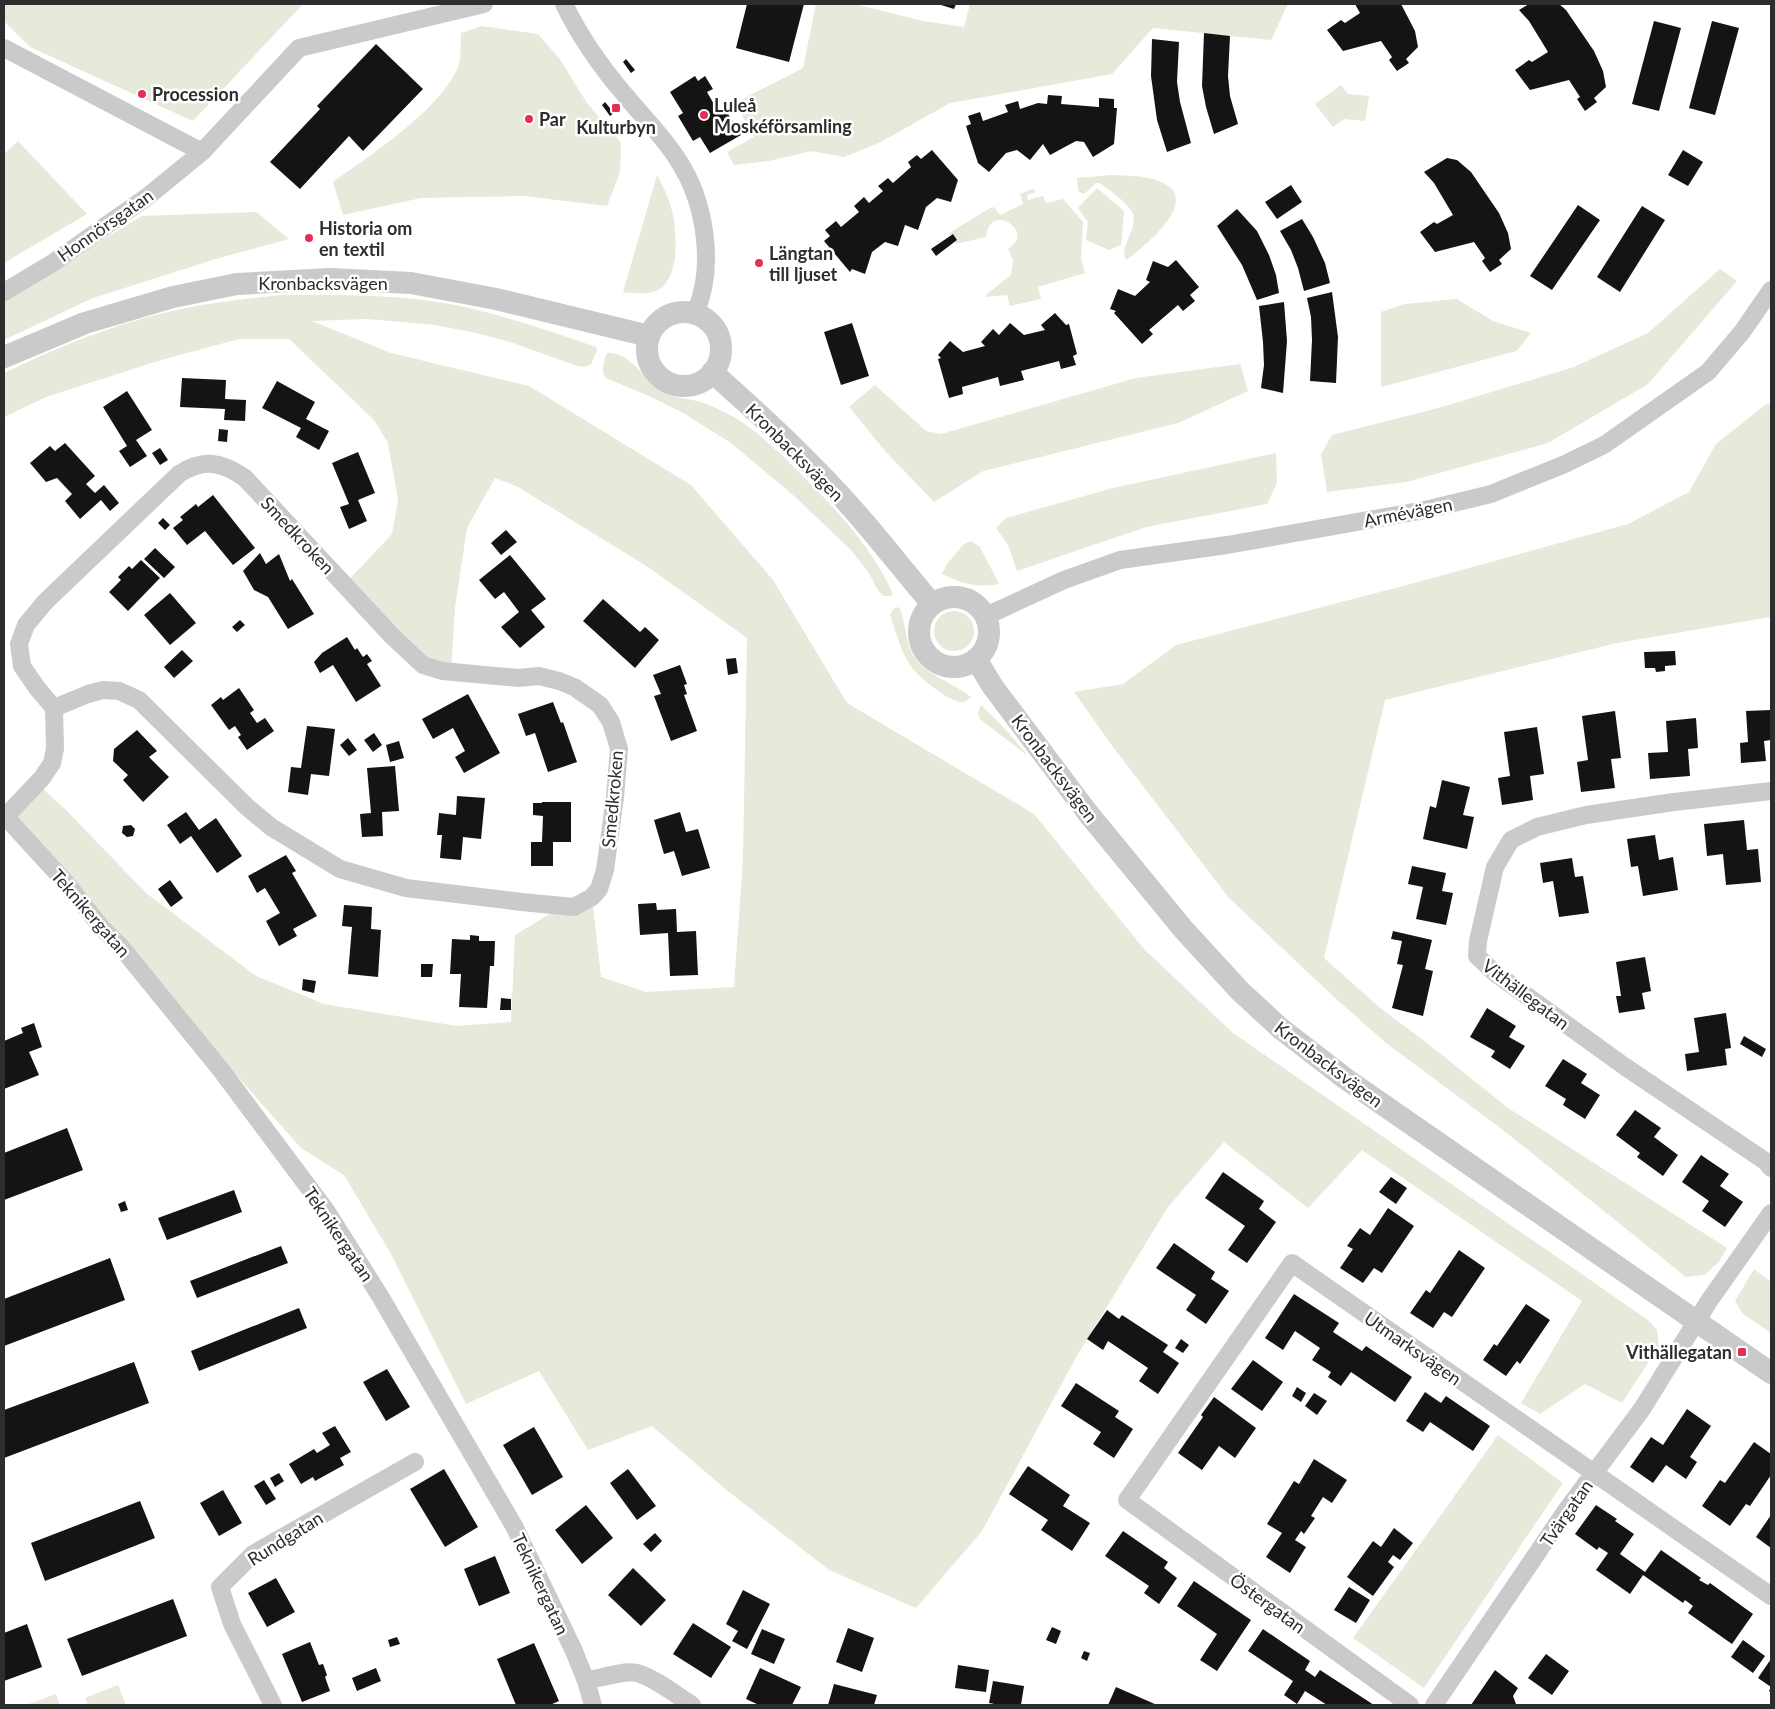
<svg xmlns="http://www.w3.org/2000/svg" width="1775" height="1709" font-family="Lato,sans-serif">
	<rect width="100%" height="100%" fill="#fff"/>
	<path fill="#e5eada" d="M4,4H303L193,121L30,47L4,21Z
		M816,4H854L923,21L964,27L970,4H1288L1271,40L1153,28L1112,74L950,103L881,142L844,157L811,151L769,161L734,165L727,152L754,137L735,103L803,68Z
		M481,26L538,34L559,58L587,103L621,143L620,172L607,206L523,196L421,198L343,215L333,182C371,155 440,110 458,67C462,58 460,43 461,33Z
		M1341,85L1348,94L1369,96L1365,121L1344,119L1333,127L1315,104Z
		M18,141L87,214L4,263V154Z
		M657,175C663,186 669,198 672,211C677,231 680,274 661,288C650,296 636,293 623,292Z
		M1111,175C1129,176 1153,175 1168,186C1196,206 1141,249 1126,260C1118,246 1140,229 1132,212C1126,201 1110,191 1100,183H1096L1084,194L1078,191L1077,178Z
		M1097,188L1124,211L1121,245L1109,250L1086,240L1088,222L1078,208Z
		M1033,189L1036,192L1027,195L1028,200L1043,196L1046,203L1063,199L1083,222L1081,258L1085,273L1038,287L1041,299L1010,306L1007,295L986,297V295L1011,275L1013,260L1008,249C1037,231 989,201 986,237L956,244L955,242L957,240L953,234L950,235L949,233L992,207L995,208L1000,215L1023,204L1020,194Z
		M256,212L289,239L219,258L93,298L4,340V299L142,216Z
		M1720,269L1737,281L1648,384L1548,443L1407,482L1327,492L1321,454L1332,435L1442,407L1574,367L1648,333Z
		M281,295C333,295 386,294 438,302C492,311 544,329 596,347L597,350L591,364L585,367L577,366L510,342L472,332L435,325L367,319L312,321L391,353L529,386L691,485L773,580L847,703L1034,814L1144,949L1233,1033L1648,1320L1657,1330L1659,1346L1622,1403L1585,1384L1540,1414L1521,1403L1582,1301L1362,1150L1308,1208L1224,1142L1168,1207L1078,1354L982,1531L916,1608L829,1570L729,1492L652,1426L588,1450L539,1371L466,1404L391,1254L344,1175L301,1148L6,816L38,784L66,810L146,893L256,976L324,1004L457,1026L511,1022L515,935L563,906L592,897L601,977L646,992L734,987L743,859L747,638L648,567L518,487L495,478L467,528L455,607L451,671L424,663L344,585L392,534L398,500L388,443L374,420L289,339H239L161,360L46,397L4,417V373C56,348 111,325 168,312C205,303 243,299 281,295Z
		M1457,299L1493,321L1531,333L1517,351L1381,387V312L1405,304Z
		M607,353C632,352 642,379 661,391C673,398 684,398 697,401C709,404 720,410 732,416C755,429 776,450 796,469C833,506 871,545 893,594L891,596H883L876,587L869,573L850,549L794,496L731,443L685,414L649,396L606,378C600,370 604,362 607,353Z
		M1240,364L1248,391L1178,423L983,471L934,502L885,451L849,407L875,385L926,431L941,434L1136,378Z
		M1771,403V617L1617,643L1385,700L1324,958L1379,1007L1427,1043L1508,1108L1727,1248L1719,1262L1704,1275L1686,1277L1503,1130L1386,1043L1333,996L1229,898L1113,747L1074,692L1123,684L1176,645L1407,585L1628,524L1689,492L1716,444L1765,405Z
		M1276,453L1277,483L1267,504L1146,527L1017,571L1008,545L996,528L1006,518L1113,488Z
		M971,541L980,547L999,584C976,588 963,584 942,574L947,564L964,544Z
		M899,607C905,620 905,635 910,649C920,674 951,681 971,697C968,700 965,702 961,702C950,702 920,678 913,669C901,654 896,632 890,615L893,609Z
		M934 631a20 20 0 1 1 40 0a20 20 0 1 1-40 0Z
		M981,705L1008,732L1028,756L980,719L978,713Z
		M1754,1269L1771,1282V1333L1742,1313L1735,1301Z
		M1498,1435L1563,1483L1424,1688L1353,1638Z
		M118,1685L126,1705H88L85,1698Z
		M56,1694L60,1705H26Z"/>
	<path fill="#141414" d="M747,4H804L789,62L736,48Z
		M938,4H956L954,9Z
		M1355,4H1401L1415,31L1418,47L1406,59L1409,63L1397,71L1389,60L1392,57L1381,41L1343,51L1327,30L1341,20L1345,23L1360,13Z
		M1529,4H1559L1566,10L1594,51L1603,71L1606,87L1594,98L1597,102L1585,111L1577,99L1580,97L1569,80L1530,90L1515,70L1529,60L1532,62L1548,52L1529,21L1519,10Z
		M1654,21L1681,28L1659,111L1632,104Z
		M1712,21L1739,28L1715,115L1689,108Z
		M1204,33L1230,36L1228,76L1230,96L1238,124L1214,134L1206,107L1202,86Z
		M1152,39L1179,42L1177,82L1180,102L1191,143L1167,152L1157,120L1151,76Z
		M376,44L423,89L363,151L349,136L300,189L270,162L320,109L317,106Z
		M626,59L635,70L631,73L623,62Z
		M695,76L698,81L705,76L713,89L707,92L719,113L725,109L741,135L710,153L700,137L693,141L678,116L683,113L670,92Z
		M1048,95L1062,96L1061,104L1099,107V98L1114,99V108H1117L1114,144L1093,157L1084,142L1076,141L1050,155L1043,144L1030,160L1017,150L1006,153L989,172L978,163L966,126L971,124L968,116L980,112L983,121L1008,112L1005,105L1018,101L1020,109L1038,103L1047,104Z
		M605,102L614,113L610,116L602,105Z
		M932,150L958,180L951,202L937,198L926,207L918,230L905,225L898,246L885,242L872,252L865,274L852,269L850,272L824,241L830,236L825,230L836,221L841,227L859,212L854,206L864,197L869,203L883,191L878,186L888,178L893,183L911,167L908,162L917,155L921,159Z
		M1683,150L1703,162L1688,186L1668,175Z
		M1447,158L1457,160L1471,172L1499,213L1508,233L1511,249L1499,260L1502,264L1490,272L1482,261L1485,258L1474,242L1435,252L1420,232L1434,222L1437,224L1453,215L1434,183L1424,172Z
		M1291,185L1302,202L1277,219L1265,202Z
		M1578,205L1600,220L1552,290L1530,276Z
		M1642,206L1665,220L1620,292L1597,277Z
		M1237,209L1257,231L1269,255L1276,275L1279,293L1257,300L1242,265L1217,226Z
		M1302,219L1313,237L1325,263L1330,283L1304,291L1298,268L1291,250L1280,231Z
		M953,234L957,240L936,256L931,249Z
		M1176,260L1199,287L1190,295L1195,301L1183,311L1178,305L1149,330L1153,334L1142,344L1114,313L1116,311L1110,309L1118,289L1135,296L1150,282L1146,280L1153,261L1168,267Z
		M1332,292L1338,337L1336,383L1310,381L1312,340L1311,317L1307,298Z
		M1284,302L1287,341L1283,393L1261,388L1264,365L1263,342L1259,306Z
		M1055,313L1066,325L1069,324L1077,354L1073,356L1076,365L1061,369L1059,361L1021,371L1024,380L1000,386L998,377L962,387L963,394L949,398L938,359L941,358L938,355L950,341L963,352L985,346L981,342L993,329L999,335L1010,323L1024,335L1045,330L1041,325Z
		M852,323L869,376L841,385L824,332Z
		M182,378L226,380L225,399L246,400L245,421L224,420L225,409L180,407Z
		M277,381L315,402L306,419L329,431L319,450L296,437L301,428L262,408Z
		M127,391L152,430L136,440L147,456L130,467L119,451L127,446L103,407Z
		M219,429L228,430L227,442L218,441Z
		M65,443L95,476L86,484L95,493L104,485L119,503L110,511L101,500L80,519L65,501L72,494L57,478L46,482L30,463L50,446L55,451Z
		M160,448L168,460L160,465L152,453Z
		M358,452L375,493L358,500L367,521L349,529L340,507L349,504L332,463Z
		M213,495L255,548L233,565L205,531L187,545L173,528L183,520L180,517L196,504L198,507Z
		M163,518L170,525L165,530L158,523Z
		M506,530L517,542L501,555L491,543Z
		M155,548L175,567L164,578L144,559Z
		M260,553L266,564L279,554L290,581L292,579L314,614L288,629L268,597L254,590L243,571Z
		M510,555L546,599L531,610L545,627L520,648L501,627L519,612L504,592L495,599L479,580Z
		M141,560L160,578L128,611L109,592L121,580L118,577L129,566L132,569Z
		M170,593L196,623L170,645L144,615Z
		M603,599L640,632L645,627L659,640L635,668L583,621Z
		M240,620L245,625L237,632L232,627Z
		M347,637L355,650L357,648L363,657L367,654L372,661L367,664L381,686L356,702L333,665L320,673L314,662L322,653Z
		M182,650L193,661L174,678L164,667Z
		M1675,651L1676,665L1665,666V671L1656,672L1655,668H1645L1644,652Z
		M736,658L738,673L728,675L726,659Z
		M680,665L687,684L684,685L687,694L684,695L697,731L671,741L654,696L661,694L653,675Z
		M239,688L254,710L250,713L257,723L265,718L274,731L247,750L238,737L241,735L235,726L229,730L211,705L221,697L223,700Z
		M468,694L500,753L464,773L455,757L465,751L453,728L433,739L422,719Z
		M553,702L561,723L563,722L577,762L548,772L535,733L526,736L518,714Z
		M1771,710V740L1764,741L1766,761L1741,763L1740,743L1748,742L1746,711Z
		M1615,711L1621,758L1611,759L1615,788L1581,792L1577,762L1588,760L1582,716Z
		M1696,718L1698,748L1688,749L1690,776L1650,779L1648,753L1668,752L1666,721Z
		M307,726L335,729L329,776L311,774L308,795L288,792L291,767L301,768Z
		M1537,727L1544,774L1530,776L1533,800L1502,805L1498,778L1510,776L1504,732Z
		M137,730L157,751L149,757L169,777L143,802L123,780L128,775L113,761L114,749Z
		M374,733L382,745L373,752L364,740Z
		M348,738L357,750L349,756L340,745Z
		M399,741L404,758L390,762L386,745Z
		M395,766L399,811L382,812L383,836L362,837L360,814L371,813L367,768Z
		M1442,780L1470,787L1463,815L1474,817L1467,849L1423,839L1430,806L1436,808Z
		M457,796L485,798L481,839L463,837L461,860L440,858L442,835H437L439,813L456,815Z
		M542,802H571V842H553V866H531V842H542L543,816L533,815V803H542Z
		M186,812L199,830L216,818L242,856L217,873L191,836L180,844L167,825Z
		M680,812L686,832L698,829L710,868L682,876L674,851L664,854L654,820Z
		M1744,820L1747,850L1758,849L1761,882L1726,885L1723,854L1707,856L1704,824Z
		M131,825L135,829L133,836L127,837L122,833L123,826Z
		M1655,835L1659,860L1673,857L1678,890L1643,896L1638,866L1631,867L1627,839Z
		M286,855L296,871L292,873L317,916L293,929L297,936L279,946L266,921L280,913L265,888L257,893L248,876Z
		M1572,858L1575,877L1583,876L1589,913L1559,917L1553,881L1543,883L1540,863Z
		M1412,866L1446,873L1442,891L1453,893L1446,925L1416,919L1423,887L1408,884Z
		M170,880L183,898L171,907L158,889Z
		M656,903L657,910L676,909L677,932L696,931L698,975L670,976L668,933L640,935L638,904Z
		M344,905L372,907L371,929L381,930L378,977L348,974L352,927L342,926Z
		M1393,931L1432,940L1425,969L1433,971L1423,1016L1392,1008L1403,965L1397,964L1402,941L1391,939Z
		M470,935L479,936V941H495L494,966H490L487,1008L459,1007L461,974H450L452,939L470,940Z
		M1645,957L1651,991L1642,993L1645,1009L1619,1013L1616,996H1621L1616,962Z
		M421,964H433L432,977H421Z
		M303,979L316,981L314,993L302,990Z
		M501,998L511,999V1010H500Z
		M1487,1008L1516,1026L1509,1037L1525,1046L1510,1069L1491,1057L1495,1051L1470,1037Z
		M1726,1013L1731,1048L1725,1049L1727,1065L1687,1071L1685,1054L1699,1052L1694,1018Z
		M34,1023L42,1047L29,1052L39,1075L4,1089V1041L23,1033L21,1028Z
		M1744,1036L1766,1049L1762,1057L1740,1044Z
		M1563,1059L1587,1074L1581,1083L1600,1095L1585,1119L1563,1105L1566,1099L1545,1086Z
		M1635,1110L1661,1128L1654,1137L1678,1155L1663,1176L1637,1157L1640,1153L1616,1135Z
		M67,1128L83,1170L4,1200V1153Z
		M1701,1155L1729,1174L1720,1186L1743,1202L1725,1227L1702,1211L1709,1201L1682,1182Z
		M1223,1172L1264,1201L1259,1209L1276,1222L1247,1263L1228,1250L1245,1226L1205,1198Z
		M1391,1177L1407,1188L1396,1204L1379,1192Z
		M234,1190L242,1212L167,1240L158,1218Z
		M125,1201L128,1210L121,1212L118,1204Z
		M1388,1208L1414,1226L1382,1273L1374,1268L1363,1283L1340,1268L1353,1249L1347,1246L1360,1228L1370,1235Z
		M1174,1243L1215,1272L1211,1279L1229,1291L1206,1324L1186,1310L1196,1295L1156,1268Z
		M281,1246L288,1263L197,1298L190,1281Z
		M1459,1250L1485,1268L1452,1317L1444,1312L1433,1328L1410,1313L1426,1290L1430,1293Z
		M110,1258L125,1300L4,1346V1299Z
		M1294,1294L1339,1323L1333,1332L1362,1351L1366,1346L1412,1377L1395,1402L1351,1372L1341,1386L1328,1377L1331,1372L1312,1360L1320,1348L1295,1331L1283,1350L1265,1338Z
		M1526,1304L1550,1320L1520,1364L1517,1361L1506,1376L1483,1360L1494,1344L1497,1346Z
		M299,1308L307,1328L199,1371L191,1351Z
		M1107,1310L1119,1319L1122,1315L1168,1345L1163,1352L1179,1363L1158,1394L1139,1381L1148,1368L1108,1341L1103,1350L1087,1339Z
		M1181,1339L1189,1345L1183,1353L1175,1348Z
		M1253,1360L1283,1382L1262,1411L1231,1389Z
		M134,1362L149,1403L4,1458V1410Z
		M387,1369L410,1407L386,1421L363,1382Z
		M1076,1383L1119,1411L1115,1417L1133,1429L1114,1458L1093,1444L1101,1432L1061,1406Z
		M1297,1387L1306,1393L1301,1402L1292,1396Z
		M1425,1392L1441,1403L1446,1396L1490,1426L1473,1451L1430,1422L1423,1432L1406,1421Z
		M1314,1393L1327,1401L1317,1415L1305,1406Z
		M1214,1397L1256,1428L1235,1458L1219,1446L1202,1470L1178,1453L1203,1417L1201,1415Z
		M1687,1409L1711,1426L1690,1457L1697,1462L1686,1479L1666,1465L1653,1483L1630,1467L1651,1437L1663,1445Z
		M335,1426L351,1452L340,1458L344,1465L315,1481L313,1477L301,1484L289,1464L314,1449L317,1453L330,1445L322,1433Z
		M534,1427L563,1477L532,1495L503,1445Z
		M1754,1442L1771,1454V1475L1750,1506L1746,1504L1730,1526L1702,1506L1720,1480L1725,1483Z
		M1314,1459L1347,1480L1332,1503L1323,1497L1311,1516L1315,1518L1304,1534L1301,1531L1295,1540L1306,1547L1290,1573L1266,1557L1282,1533L1267,1524L1294,1481L1299,1484Z
		M1028,1466L1070,1495L1063,1506L1090,1523L1072,1551L1041,1530L1048,1520L1009,1494Z
		M444,1469L478,1527L445,1547L410,1489Z
		M628,1469L656,1506L637,1520L610,1483Z
		M279,1473L284,1481L275,1487L270,1478Z
		M264,1480L276,1499L266,1505L254,1486Z
		M223,1490L242,1523L219,1536L200,1503Z
		M140,1501L155,1538L45,1581L31,1543Z
		M586,1505L613,1538L582,1564L555,1530Z
		M1596,1505L1617,1519L1615,1521L1634,1534L1620,1554L1645,1572L1661,1550L1701,1578L1699,1580L1708,1585L1710,1583L1753,1614L1732,1644L1688,1613L1693,1606L1685,1600L1683,1603L1643,1575L1630,1594L1596,1570L1608,1553L1599,1547L1597,1550L1575,1534Z
		M1771,1515V1548L1756,1537Z
		M1394,1528L1413,1543L1400,1560L1393,1555L1388,1562L1394,1567L1373,1596L1347,1577L1373,1541L1381,1547Z
		M1123,1531L1168,1562L1164,1568L1177,1578L1159,1604L1144,1593L1149,1586L1105,1556Z
		M655,1533L662,1541L651,1552L643,1544Z
		M495,1556L510,1593L479,1606L464,1569Z
		M633,1568L666,1600L641,1626L608,1595Z
		M276,1578L295,1612L267,1627L248,1593Z
		M1194,1581L1251,1620L1217,1671L1200,1660L1217,1634L1177,1606Z
		M1349,1587L1370,1600L1356,1623L1334,1610Z
		M743,1590L770,1604L747,1649L732,1641L738,1631L726,1624Z
		M173,1599L187,1636L82,1676L67,1639Z
		M693,1623L731,1647L711,1678L673,1654Z
		M27,1624L42,1667L4,1681V1633Z
		M1052,1627L1061,1631L1056,1644L1046,1640Z
		M848,1628L874,1638L862,1672L836,1662Z
		M762,1629L785,1639L774,1664L751,1654Z
		M1263,1629L1310,1661L1305,1670L1315,1677L1320,1670L1374,1705H1327L1305,1691L1297,1704L1284,1695L1293,1681L1248,1651Z
		M397,1637L400,1644L390,1647L388,1640Z
		M1743,1640L1765,1656L1753,1673L1731,1657Z
		M310,1642L319,1665L323,1664L327,1675L325,1677L330,1691L302,1702L282,1654Z
		M534,1643L559,1701L550,1705H516L497,1659Z
		M1084,1651L1090,1653L1087,1661L1081,1658Z
		M1546,1654L1569,1671L1552,1695L1528,1678Z
		M1771,1659V1693L1769,1691L1771,1687L1758,1678Z
		M958,1665L989,1670L986,1692L955,1688Z
		M376,1668L381,1681L357,1691L352,1678Z
		M760,1668L801,1687L792,1705H759L746,1699Z
		M1495,1670L1518,1688L1513,1696L1516,1704L1515,1705H1471Z
		M993,1681L1024,1686L1021,1705H1000L989,1703Z
		M834,1684L877,1695L874,1705H828Z
		M1116,1687L1157,1705H1108Z"/>
	<g fill="none" stroke-linecap="round" stroke-linejoin="round">
		<path stroke="#cacaca" stroke-width="18" d="M564,4C580,37 601,67 625,95C643,117 663,136 678,160C705,201 716,267 695,313
			M4,48L202,152
			M4,292L51,264L147,197L202,152L299,48L484,4
			M986,616L1064,580L1120,560L1227,545L1425,510L1491,494L1565,464L1604,445L1708,372L1742,332L1771,290
			M1771,791L1674,802L1586,815L1537,827L1511,840L1495,867L1478,941L1477,956L1495,973L1624,1066L1765,1161L1771,1168
			M4,815L67,884L101,927L121,947L221,1070L327,1212L380,1296L514,1526L574,1651L586,1681L593,1705
			M6,816L42,778L52,763L55,749L54,708L37,688L22,666L19,644L26,625L45,602L179,474C204,458 222,462 245,478L393,637L423,665L442,671L518,678L539,676L559,681L574,687L600,705L611,722L619,749L615,797L605,870L599,889L592,897L574,907L522,902L406,888L340,869L271,827L247,807L139,700L119,691L103,690L88,694L54,708
			M586,1681C600,1678 624,1670 637,1673C653,1677 678,1696 692,1705
			M273,1705L232,1624L220,1587L253,1554L415,1462
			M1410,1705L1127,1500L1292,1263L1771,1596
			M1434,1705L1565,1512L1642,1409L1709,1301L1771,1213"/>
		<path stroke="#cacaca" stroke-width="22" d="M647 349a37 37 0 1 1 74 0a37 37 0 1 1-74 0Z
			M4,357L85,323L173,297L237,284L330,279L411,283L496,299L649,336
			M712,372C765,419 818,468 864,522C887,549 909,577 932,604
			M919 632a35 35 0 1 1 70 0a35 35 0 1 1-70 0Z
			M976,659L993,687L1087,812L1184,930L1240,991L1280,1028L1346,1079L1771,1373"/>
	</g>
	<g fill="#e32f58" stroke="#fff" stroke-width="2">
		<circle cx="142" cy="94" r="5"/>
		<rect x="611" y="103" width="10" height="10" rx="2.5"/>
		<circle cx="704" cy="115" r="5"/>
		<circle cx="529" cy="119" r="5"/>
		<circle cx="309" cy="238" r="5"/>
		<circle cx="759" cy="263" r="5"/>
		<rect x="1737" y="1347" width="10" height="10" rx="2.5"/>
	</g>
	<g text-anchor="middle" dominant-baseline="central" stroke-width="5" stroke-linejoin="round" paint-order="stroke">
		<g font-size="18" font-weight="bold" fill="#2d2d2d" stroke="#fff" text-anchor="start">
			<text x="152" y="94">Procession</text>
			<text x="714" y="105">Luleå<tspan x="714" dy="21">Moskéförsamling</tspan></text>
			<text x="539" y="119">Par</text>
			<text x="616" y="127" text-anchor="middle">Kulturbyn</text>
			<text x="319" y="228">Historia om<tspan x="319" dy="21">en textil</tspan></text>
			<text x="769" y="253">Längtan<tspan x="769" dy="21">till ljuset</tspan></text>
			<text x="1732" y="1352" text-anchor="end">Vithällegatan</text>
		</g>
		<g font-size="18" fill="#2d2d2d" stroke="#fff">
			<text transform="translate(105 225) rotate(-35)">Honnörsgatan</text>
			<text x="323" y="283">Kronbacksvägen</text>
			<text transform="translate(795 452) rotate(45)">Kronbacksvägen</text>
			<text transform="translate(1408 512) rotate(-11)">Armévägen</text>
			<text transform="translate(298 535) rotate(47)">Smedkroken</text>
			<text transform="translate(1055 768) rotate(53)">Kronbacksvägen</text>
			<text transform="translate(612 799) rotate(-85)">Smedkroken</text>
			<text transform="translate(91 913) rotate(49)">Teknikergatan</text>
			<text transform="translate(1526 994) rotate(37)">Vithällegatan</text>
			<text transform="translate(1329 1064) rotate(37)">Kronbacksvägen</text>
			<text transform="translate(339 1234) rotate(56)">Teknikergatan</text>
			<text transform="translate(1413 1348) rotate(35)">Utmarksvägen</text>
			<text transform="translate(1566 1513) rotate(-55)">Tvärgatan</text>
			<text transform="translate(285 1538) rotate(-32)">Rundgatan</text>
			<text transform="translate(541 1584) rotate(65)">Teknikergatan</text>
			<text transform="translate(1268 1603) rotate(36)">Östergatan</text>
		</g>
	</g>
	<rect width="1775" height="1709" fill="none" stroke="#2d2d2d" stroke-width="10"/>
</svg>
